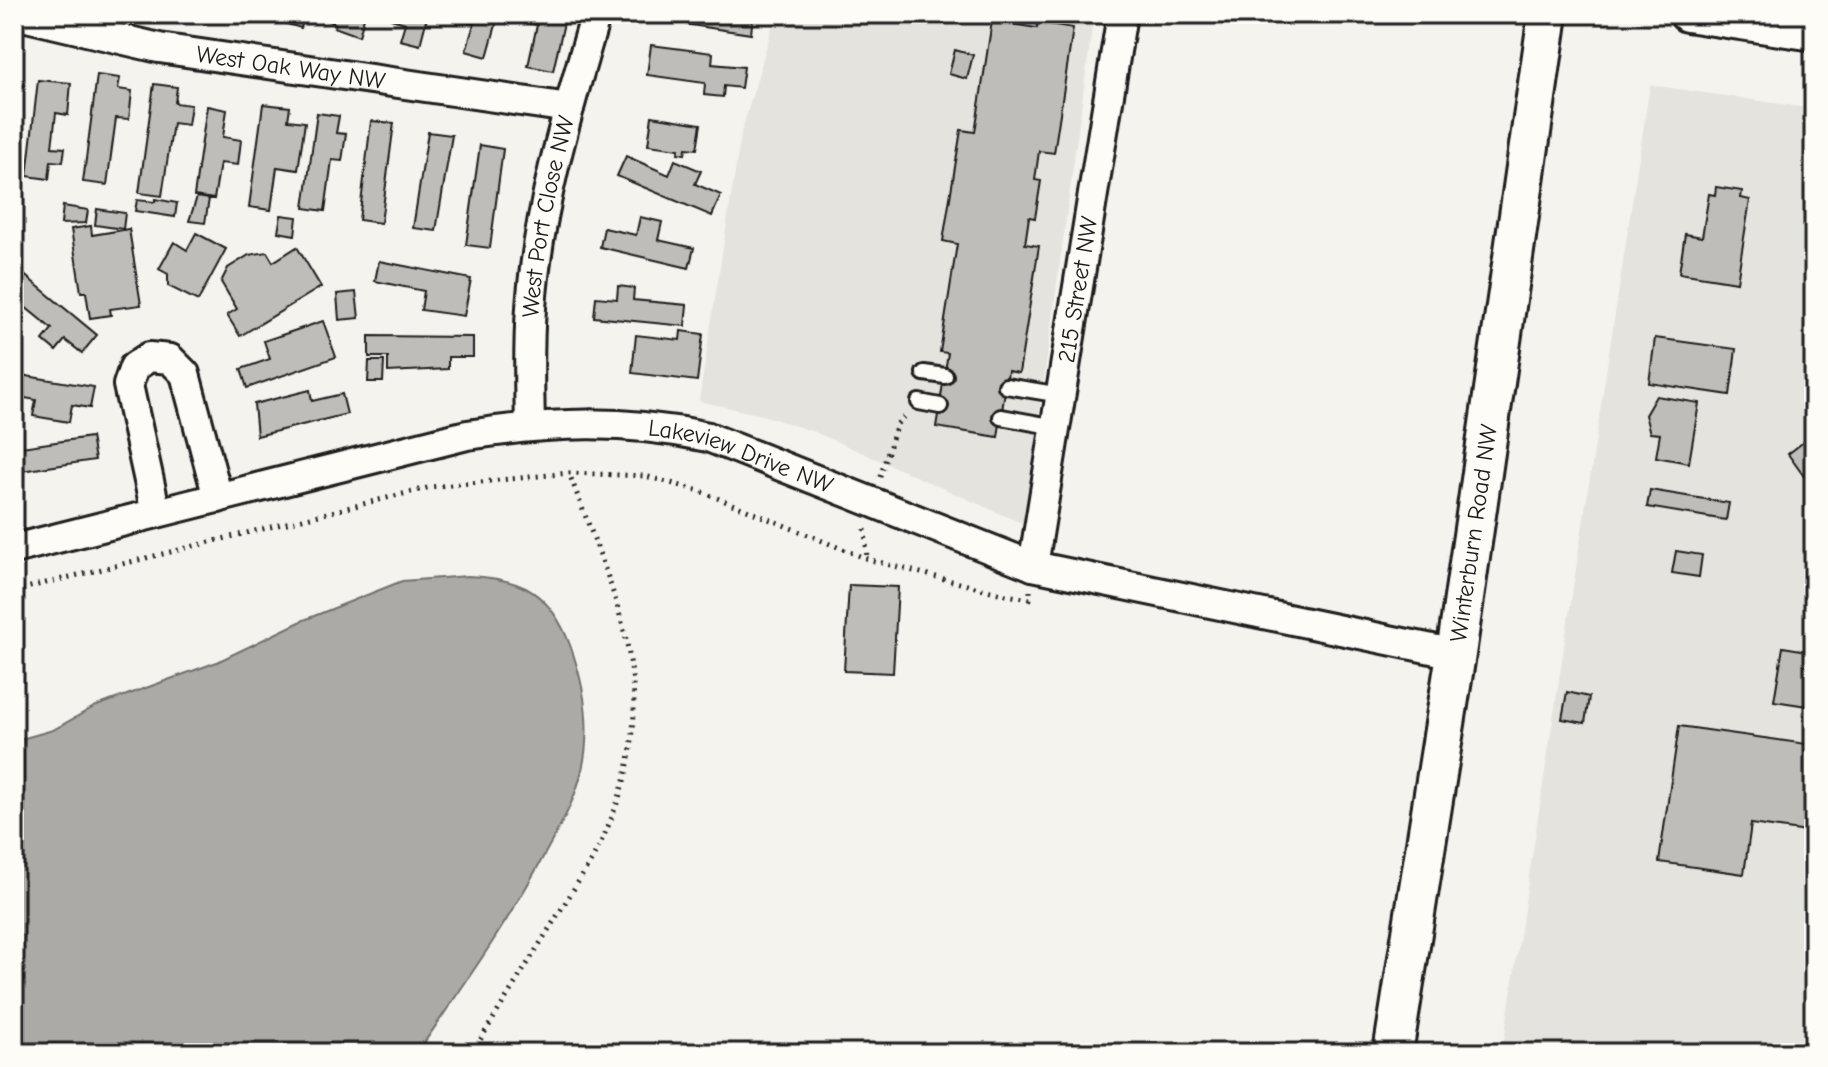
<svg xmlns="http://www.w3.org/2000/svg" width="1828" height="1067" font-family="'Comic Neue',sans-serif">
	<rect width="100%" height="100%" fill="#f4f3ee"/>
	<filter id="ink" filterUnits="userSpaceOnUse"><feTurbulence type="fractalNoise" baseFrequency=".0125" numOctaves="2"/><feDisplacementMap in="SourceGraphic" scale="16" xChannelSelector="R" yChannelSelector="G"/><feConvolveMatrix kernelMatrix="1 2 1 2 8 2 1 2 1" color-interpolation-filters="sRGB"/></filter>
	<g filter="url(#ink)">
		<path fill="#e4e3de" d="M776,14H1094L1024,524L815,432L762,415L699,401L741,134Z
			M1650,85L1814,109V1053H1502Z"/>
		<path fill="#abaaa6" stroke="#72716f" stroke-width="2" d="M468,576C521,578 550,592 570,645C585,686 592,727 582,770C576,798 562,823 548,848C510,920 463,986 417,1053H14V741L53,730L94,707L217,662L304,620L402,581Z"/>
		<path fill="#bebdba" stroke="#1c1c1c" stroke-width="2" d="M279,14H305L301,28L277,21Z
			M328,14H365L359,36L334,27L336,24L326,20Z
			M392,14H428L420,45L400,40L405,23L391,19Z
			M465,14H499L487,57L466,51L474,24L463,21Z
			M525,14H566L553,71L528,66L537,25L523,22Z
			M658,14H753L751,34L657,20Z
			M992,21L1037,28L1038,22L1073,28L1054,153L1039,151L1035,180L1041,181L1035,218L1029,217L1025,244L1039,246L1019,373L1008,371L998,437L936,427L948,353L940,352L957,244L943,241L961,130L975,132Z
			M651,45L713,53L712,64L744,67L741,88L724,86L723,97L704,95L705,83L647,75Z
			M955,50L973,55L967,79L949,74Z
			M97,75L120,78L118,89L132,91L129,119L116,118L107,185L83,182Z
			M14,77L22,79L16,116L14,115Z
			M38,80L71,83L68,115L56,113L52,147L65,148L63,162L51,161L49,179L27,176Z
			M154,84L177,87L175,103L191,105L188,125L173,123L162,196L139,193Z
			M263,104L290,107L288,120L305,122L298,170L277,167L271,210L249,207Z
			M207,106L227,110L223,137L241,140L238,165L220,163L214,199L194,196Z
			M317,113L339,116L336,133L346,134L342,161L332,160L325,211L304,208Z
			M652,116L701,124L697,149L686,148L685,154L678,153L679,149L648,145Z
			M371,121L394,123L381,223L359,220Z
			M428,132L452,135L436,231L413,228Z
			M480,145L503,149L490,248L466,245Z
			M626,156L669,175L675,160L701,171L695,184L721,195L712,216L617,176Z
			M1716,187L1742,191L1741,198L1750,200L1737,282L1679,273L1685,234L1702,237L1709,194L1715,195Z
			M197,197L209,199L205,223L189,221Z
			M155,199L177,203L175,217L135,211L137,200L155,202Z
			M63,206L88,210L86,223L61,224Z
			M97,209L125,213L123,229L95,225Z
			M281,215L297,217L295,235L278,232Z
			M640,217L662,222L658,240L694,248L689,268L600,247L604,228L636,235Z
			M91,226L92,235L129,229L141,305L110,309L111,315L90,318L86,292H81L71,229Z
			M196,233L226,249L198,301L168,286V274L159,269L174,242L187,250Z
			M297,247L321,287L240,336L227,315L237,309L221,282L228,268L249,255L267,252L273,262Z
			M379,261L471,279L464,316L421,310L424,291L375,281Z
			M22,273L97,335L82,353L65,340L56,351L43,340L52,329L14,298V283Z
			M618,286L634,288L633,300L687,305L685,326L594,317L596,297L617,299Z
			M356,292L359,318L339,320L337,294Z
			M323,321L336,357L247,388L241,369L270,359L264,341Z
			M681,331L703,334L697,381L632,373L636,335L680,340Z
			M369,336L473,337V357H448V369L388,372V357H369Z
			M1655,338L1736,349L1730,395L1649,383Z
			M369,361H384L383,382H368Z
			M14,374L94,387L90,408L72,405L69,422L33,416L36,400L14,396Z
			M310,390L312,401L342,394L347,414L257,436L254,404Z
			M1656,396L1699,403L1689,463L1656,457L1660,434L1650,433L1645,415Z
			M1814,434V488L1813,489L1788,454Z
			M91,437L95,460L14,472V448Z
			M1650,490L1729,503L1726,520L1647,507Z
			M1676,551L1702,555L1699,577L1672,573Z
			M849,585L898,587L893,673L844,671Z
			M1783,647L1814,652V707L1774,701Z
			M1567,692L1589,697L1585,723L1562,719Z
			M1679,726L1814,745V833L1751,824L1744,874L1659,862Z"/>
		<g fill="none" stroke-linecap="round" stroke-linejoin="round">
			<g stroke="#1c1c1c" stroke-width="20">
				<path id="service" d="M924,373L945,376
					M1006,386L1061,395
					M919,402L940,406
					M1001,417L1056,427"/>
			</g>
			<g stroke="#1c1c1c" stroke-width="34">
				<g id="minor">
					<path id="s1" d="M14,14L159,48L569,108"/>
					<path id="s2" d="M530,425C529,386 528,347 531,308C538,208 568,110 596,14"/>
					<path d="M156,513L128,385L134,367L149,357L170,359L185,374L218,498"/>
					<path id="s3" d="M14,549L467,435C553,422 623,419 708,437L1033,566L1456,654"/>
					<path id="s4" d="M1033,566L1122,14"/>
				</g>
			</g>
			<g stroke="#1c1c1c" stroke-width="40">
				<path id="tertiary" d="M1687,14L1814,33"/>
			</g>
			<g stroke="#1c1c1c" stroke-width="44">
				<g id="secondary">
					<path id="s5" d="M1393,1053L1456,654L1548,14"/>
				</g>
			</g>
			<path stroke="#1c1c1c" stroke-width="5" stroke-dasharray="2 6" stroke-linecap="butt" d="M880,477L897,424L904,417
				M865,529L867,559
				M14,591L431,487L569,473L645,476L700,491L867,559L1006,595L1030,599V591
				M472,1053L593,858C671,709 623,617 569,473"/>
			<use href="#service" stroke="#fdfcf7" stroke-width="14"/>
			<use href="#minor" stroke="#fdfcf7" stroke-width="28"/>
			<use href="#tertiary" stroke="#fdfcf7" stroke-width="34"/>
			<use href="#secondary" stroke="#fdfcf7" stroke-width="38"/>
		</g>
	</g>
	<g text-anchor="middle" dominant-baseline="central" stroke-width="7" stroke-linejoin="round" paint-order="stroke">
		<g font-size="24" fill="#1c1c1c" stroke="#fdfcf7">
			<text stroke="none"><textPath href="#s1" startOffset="282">West Oak Way NW</textPath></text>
			<text stroke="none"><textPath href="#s2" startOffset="210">West Port Close NW</textPath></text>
			<text stroke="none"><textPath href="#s4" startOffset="280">215 Street NW</textPath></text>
			<text stroke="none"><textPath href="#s3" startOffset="746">Lakeview Drive NW</textPath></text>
			<text stroke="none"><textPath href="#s5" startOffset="526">Winterburn Road NW</textPath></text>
		</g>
	</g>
	<rect width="1828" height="1067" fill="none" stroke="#fdfcf7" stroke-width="48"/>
	<rect x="24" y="24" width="1780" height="1019" fill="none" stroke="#1c1c1c" stroke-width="3" filter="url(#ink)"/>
</svg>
